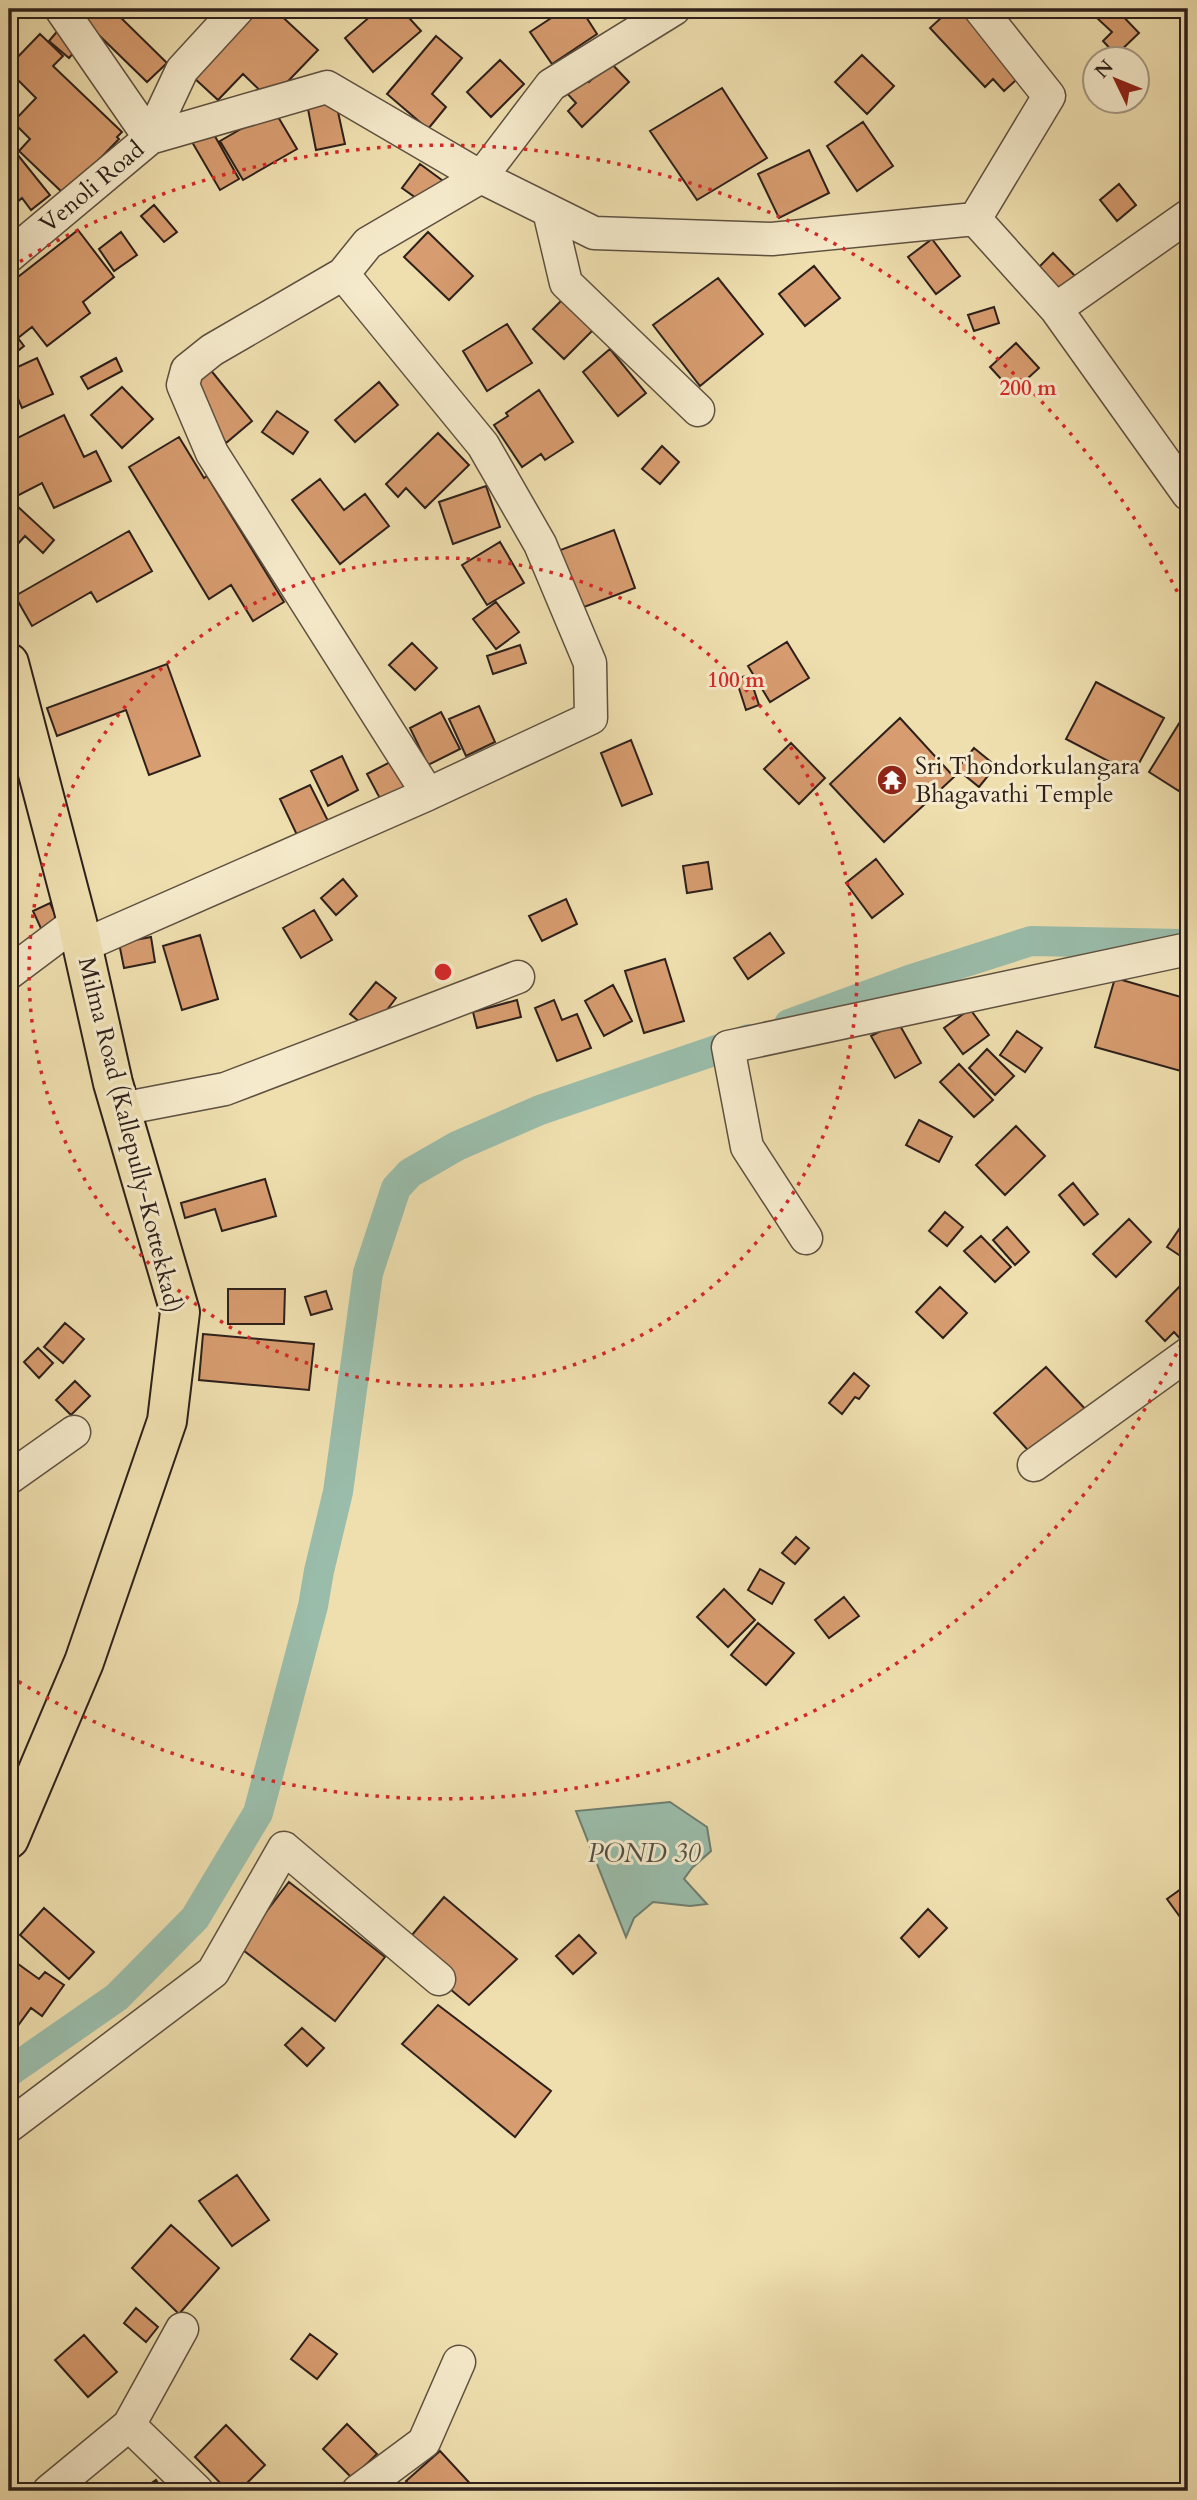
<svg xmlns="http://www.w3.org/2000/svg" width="1197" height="2500" font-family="Cardo,serif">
	<rect width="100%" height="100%" fill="#efdfaf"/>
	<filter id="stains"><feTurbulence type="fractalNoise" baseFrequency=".00286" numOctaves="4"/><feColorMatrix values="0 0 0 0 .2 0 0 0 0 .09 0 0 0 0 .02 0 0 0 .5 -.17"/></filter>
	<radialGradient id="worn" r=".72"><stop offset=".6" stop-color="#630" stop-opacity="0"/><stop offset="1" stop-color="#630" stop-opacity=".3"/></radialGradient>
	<path fill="#9abdab" stroke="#6e7e71" stroke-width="2" d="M670,1802L707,1827L711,1851L692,1868L684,1879L707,1904L690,1906L653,1902L634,1918L626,1937L576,1811Z"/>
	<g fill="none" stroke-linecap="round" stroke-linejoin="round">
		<path stroke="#9abdab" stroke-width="30" d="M789,1024L909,980L1031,941L1181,944
			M9,2072L117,1997L195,1918L258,1813L313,1606L319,1571L338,1492L368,1273L396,1188L410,1173L457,1146L540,1110L749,1039"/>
	</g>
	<path fill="#d79c6f" stroke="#2d201b" stroke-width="2" d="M72,9H112L167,63L147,82Z
		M259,9H274L318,50L270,100L243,74L218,100L193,77Z
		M379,9H401L421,31L373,72L345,38Z
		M565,9H581L597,34L552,64L530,32Z
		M932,9H971L1026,71L1004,91L993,79L985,87L930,28L941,18Z
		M1106,9H1116L1139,33L1116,55L1103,41L1112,32L1097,18Z
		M61,27L81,44L69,58L49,41Z
		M40,34L63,56L53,66L122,132L117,137L119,139L65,195L19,151L30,139L13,122L36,98L9,71V66Z
		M436,36L462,58L432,94L446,107L428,129L387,94Z
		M862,55L894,86L867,114L835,82Z
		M500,60L524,84L491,117L467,92Z
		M610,62L629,82L582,127L568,111L576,103L563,89L580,72L589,82Z
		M722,88L767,158L697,200L650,131Z
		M335,98L345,144L316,150L307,104Z
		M274,110L297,149L243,180L220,141Z
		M863,122L893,166L857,191L827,146Z
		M212,131L239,179L220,190L192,142Z
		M9,144L50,195L31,210L22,198L9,209Z
		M809,150L829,193L779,218L758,174Z
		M420,164L450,186L433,210L402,188Z
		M1119,184L1136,205L1117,221L1100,200Z
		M154,205L177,232L164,242L141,216Z
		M78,230L114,277L83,302L90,313L47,346L32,327L18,338L24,346L9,358V284Z
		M121,232L137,255L114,271L99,249Z
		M428,232L473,276L449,300L404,257Z
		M932,239L960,276L936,294L908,257Z
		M1053,253L1077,278L1061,293L1038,268Z
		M814,266L840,298L805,326L779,294Z
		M718,278L763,334L700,386L653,325Z
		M572,290L602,321L564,359L533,329Z
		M994,307L999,323L974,331L968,315Z
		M507,324L532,363L487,391L463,351Z
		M1016,343L1039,368L1013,392L990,367Z
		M610,349L646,393L618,416L583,372Z
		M37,358L53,394L22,408L9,378V371Z
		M116,358L122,371L88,389L81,377Z
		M209,368L252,421L226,443L182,389Z
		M379,382L398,405L355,442L335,420Z
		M122,387L153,419L122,448L91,415Z
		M9,390L18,407L9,412Z
		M539,390L573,442L545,460L541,454L522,467L494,425L508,416L506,413Z
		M277,411L308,432L293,454L262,432Z
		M64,415L84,457L96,451L111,481L54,508L42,483L9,500V442Z
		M438,433L469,465L425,508L406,488L398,497L386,484Z
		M179,437L204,478L207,476L284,602L253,621L231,585L209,599L129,467Z
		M662,446L679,462L660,484L642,469Z
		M320,479L344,510L365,494L389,526L340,564L292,500Z
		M486,486L500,527L453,544L439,502Z
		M16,505L54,540L43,553L25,536L15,547L9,542V513Z
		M614,530L635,588L576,610L555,552Z
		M129,531L152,571L97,602L91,592L32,626L15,596Z
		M500,542L524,583L487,605L462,565Z
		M496,602L519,632L496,649L473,619Z
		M787,642L809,678L770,702L748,666Z
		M412,643L437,668L415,690L389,665Z
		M520,645L526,663L493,674L487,656Z
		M167,664L200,756L149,775L126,710L57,736L47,708Z
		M749,675L759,705L746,710L736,679Z
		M1096,682L1164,718L1133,774L1066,739Z
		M479,706L495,742L466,756L449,719Z
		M441,712L460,749L428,765L410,728Z
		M1183,717L1188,721V776L1179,791L1149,772Z
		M900,718L954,777L884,842L830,784Z
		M631,740L652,794L622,806L601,753Z
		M791,743L825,778L799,804L764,769Z
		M974,748L996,766L979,787L957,769Z
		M342,756L358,790L328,806L311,771Z
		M398,758L416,791L385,808L367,774Z
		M310,785L328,821L297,835L280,799Z
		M876,859L903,894L872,918L846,883Z
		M708,862L712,889L687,893L683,866Z
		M343,879L357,896L336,915L321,898Z
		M566,899L577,924L542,941L529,916Z
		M50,903L60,925L43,933L33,911Z
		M314,910L332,940L301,958L283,928Z
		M770,933L784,953L748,979L734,958Z
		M200,935L218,999L182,1010L163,946Z
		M151,937L155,962L124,968L119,943Z
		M665,959L684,1021L644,1033L625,971Z
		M1115,978L1188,999V1073L1095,1047Z
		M376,982L396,998L371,1031L350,1014Z
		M613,985L632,1021L604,1036L585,1001Z
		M517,1000L521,1017L477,1028L473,1012Z
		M554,1000L562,1020L577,1014L591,1048L557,1061L535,1008Z
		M970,1009L989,1035L963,1054L944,1028Z
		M898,1022L921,1063L895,1078L871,1036Z
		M1017,1031L1042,1048L1025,1072L1000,1055Z
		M987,1049L1014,1076L995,1095L969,1068Z
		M959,1064L993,1100L974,1117L940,1082Z
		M919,1120L952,1137L939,1162L906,1145Z
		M1016,1126L1045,1156L1005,1195L976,1165Z
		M265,1179L276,1216L222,1231L215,1209L185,1218L181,1203Z
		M1073,1183L1098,1214L1084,1225L1059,1195Z
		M945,1212L963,1227L947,1246L929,1231Z
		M1188,1216V1261L1167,1247Z
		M1129,1219L1151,1242L1116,1277L1093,1254Z
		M1007,1227L1029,1252L1015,1265L993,1240Z
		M981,1236L1011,1267L995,1282L964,1251Z
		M1182,1284L1188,1290V1339L1184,1343L1174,1332L1165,1341L1146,1321Z
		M940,1287L967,1313L943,1338L916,1312Z
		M228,1289H285L284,1324H228Z
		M326,1291L332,1309L311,1315L305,1297Z
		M65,1323L84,1339L63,1363L44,1347Z
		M203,1334L314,1344L309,1390L199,1380Z
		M38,1348L53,1363L39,1378L24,1362Z
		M1046,1367L1088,1412L1036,1459L994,1413Z
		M854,1373L869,1386L859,1399L855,1397L842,1414L829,1403Z
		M75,1381L90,1396L71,1415L56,1400Z
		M796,1537L809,1548L795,1564L782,1553Z
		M760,1569L784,1583L772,1604L748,1590Z
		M724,1589L755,1620L728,1647L697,1617Z
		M844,1597L859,1616L829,1638L815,1620Z
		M758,1623L794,1653L766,1685L731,1655Z
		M289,1882L385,1957L335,2021L239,1947Z
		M1188,1884V1928L1167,1899Z
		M444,1897L517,1959L469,2005L401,1948Z
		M44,1908L94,1952L69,1979L20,1935Z
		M928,1909L947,1928L919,1957L901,1938Z
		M579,1935L596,1953L573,1974L556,1956Z
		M14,1961L39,1979L45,1972L64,1985L42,2016L31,2008L14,2031L9,2027V1968Z
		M438,2005L551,2091L515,2137L402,2044Z
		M302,2028L324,2048L307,2066L285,2045Z
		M237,2175L269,2220L232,2246L199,2201Z
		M171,2225L219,2268L179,2314L132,2268Z
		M136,2308L158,2327L146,2342L124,2323Z
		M310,2334L337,2354L317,2379L291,2359Z
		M84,2335L117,2372L88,2397L55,2360Z
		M347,2424L377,2454L352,2478L323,2449Z
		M226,2425L265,2465L239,2491H228L195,2457Z
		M440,2451L477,2491H415L406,2481Z
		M156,2480L163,2491H140Z"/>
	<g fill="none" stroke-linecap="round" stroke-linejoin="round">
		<g stroke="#5e5040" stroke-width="35">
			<path id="minor" d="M61,9L150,138L327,87L481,177L594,233L772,239L975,219L1056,309L1188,216
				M549,211L566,283L698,410
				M975,219L1049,96L980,9
				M9,256L150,138L182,70L238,9
				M1056,309L1188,494
				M428,794L212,453L183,385L187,370L212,350L343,274L368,243L481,177L551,85L674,9
				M82,946L428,794L591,718L590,663L540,544L483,445L343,274
				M9,973L77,922
				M121,1109L225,1089L518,977
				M806,1238L747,1147L728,1047L1188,949
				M1034,1465L1188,1354
				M9,1478L74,1432
				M9,2126L213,1972L284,1848L439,1979
				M129,2425L197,2491
				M49,2491L129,2425L182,2329
				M358,2491L424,2442L459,2362"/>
		</g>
		<g stroke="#2d201b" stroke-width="42">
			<path id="major" d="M9,663L77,922L113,1083L180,1312L167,1421L84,1662L9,1839"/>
		</g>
		<use href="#minor" stroke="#f5eacb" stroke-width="32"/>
		<use href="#major" stroke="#efdfaf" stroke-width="38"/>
	</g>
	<g fill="none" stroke="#d62828" stroke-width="3.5" stroke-dasharray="3.5 7">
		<circle cx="443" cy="972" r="414"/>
		<path d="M1186 1335A827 827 0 0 1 11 1677M11 267A827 827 0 0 1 1186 609"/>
	</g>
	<defs>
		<g id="temple-disc" transform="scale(1.575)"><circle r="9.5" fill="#8f2418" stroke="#f5eacb"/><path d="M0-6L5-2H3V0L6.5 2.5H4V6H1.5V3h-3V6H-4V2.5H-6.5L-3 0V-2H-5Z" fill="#fff"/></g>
	</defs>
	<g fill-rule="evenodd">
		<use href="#temple-disc" x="892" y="780"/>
	</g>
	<g text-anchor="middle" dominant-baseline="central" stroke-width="6" stroke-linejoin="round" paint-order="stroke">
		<g font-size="24" fill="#2d201b" stroke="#f5eacb">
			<text transform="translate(92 187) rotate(-40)">Venoli Road</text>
			<text transform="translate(130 1135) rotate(76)">Milma Road (Kallepully-Kottekkad)</text>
		</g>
		<g font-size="24" fill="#2d201b" stroke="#f5eacb" text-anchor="start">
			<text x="915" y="766">Sri Thondorkulangara<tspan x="915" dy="28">Bhagavathi Temple</tspan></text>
		</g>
		<g font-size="26" font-style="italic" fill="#4e4f46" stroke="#f5eacb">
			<text x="644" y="1853">POND 30</text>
		</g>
	</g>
	<circle cx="443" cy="972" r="10" fill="#d62828" stroke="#f5eacb" stroke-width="3.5"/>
	<g font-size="21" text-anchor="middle" font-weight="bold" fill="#d62828" stroke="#f5eacb" stroke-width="6" stroke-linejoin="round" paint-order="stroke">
		<text x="1028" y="395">200 m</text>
		<text x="736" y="687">100 m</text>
	</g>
	<rect width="1197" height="2500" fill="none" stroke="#efdfaf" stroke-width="35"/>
	<rect x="10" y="10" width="1176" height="2479" fill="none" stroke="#2d201b" stroke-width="3.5"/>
	<rect x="18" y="18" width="1162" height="2465" fill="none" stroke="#2d201b" stroke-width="2"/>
	<g transform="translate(1116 80) rotate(313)"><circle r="33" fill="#f5eacb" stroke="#a59985" stroke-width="2"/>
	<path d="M0-5L12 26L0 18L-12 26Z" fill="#8f2418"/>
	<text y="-10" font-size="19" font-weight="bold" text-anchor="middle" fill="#2d201b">N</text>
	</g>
	<rect width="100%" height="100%" filter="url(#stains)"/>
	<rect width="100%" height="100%" fill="url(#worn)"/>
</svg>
